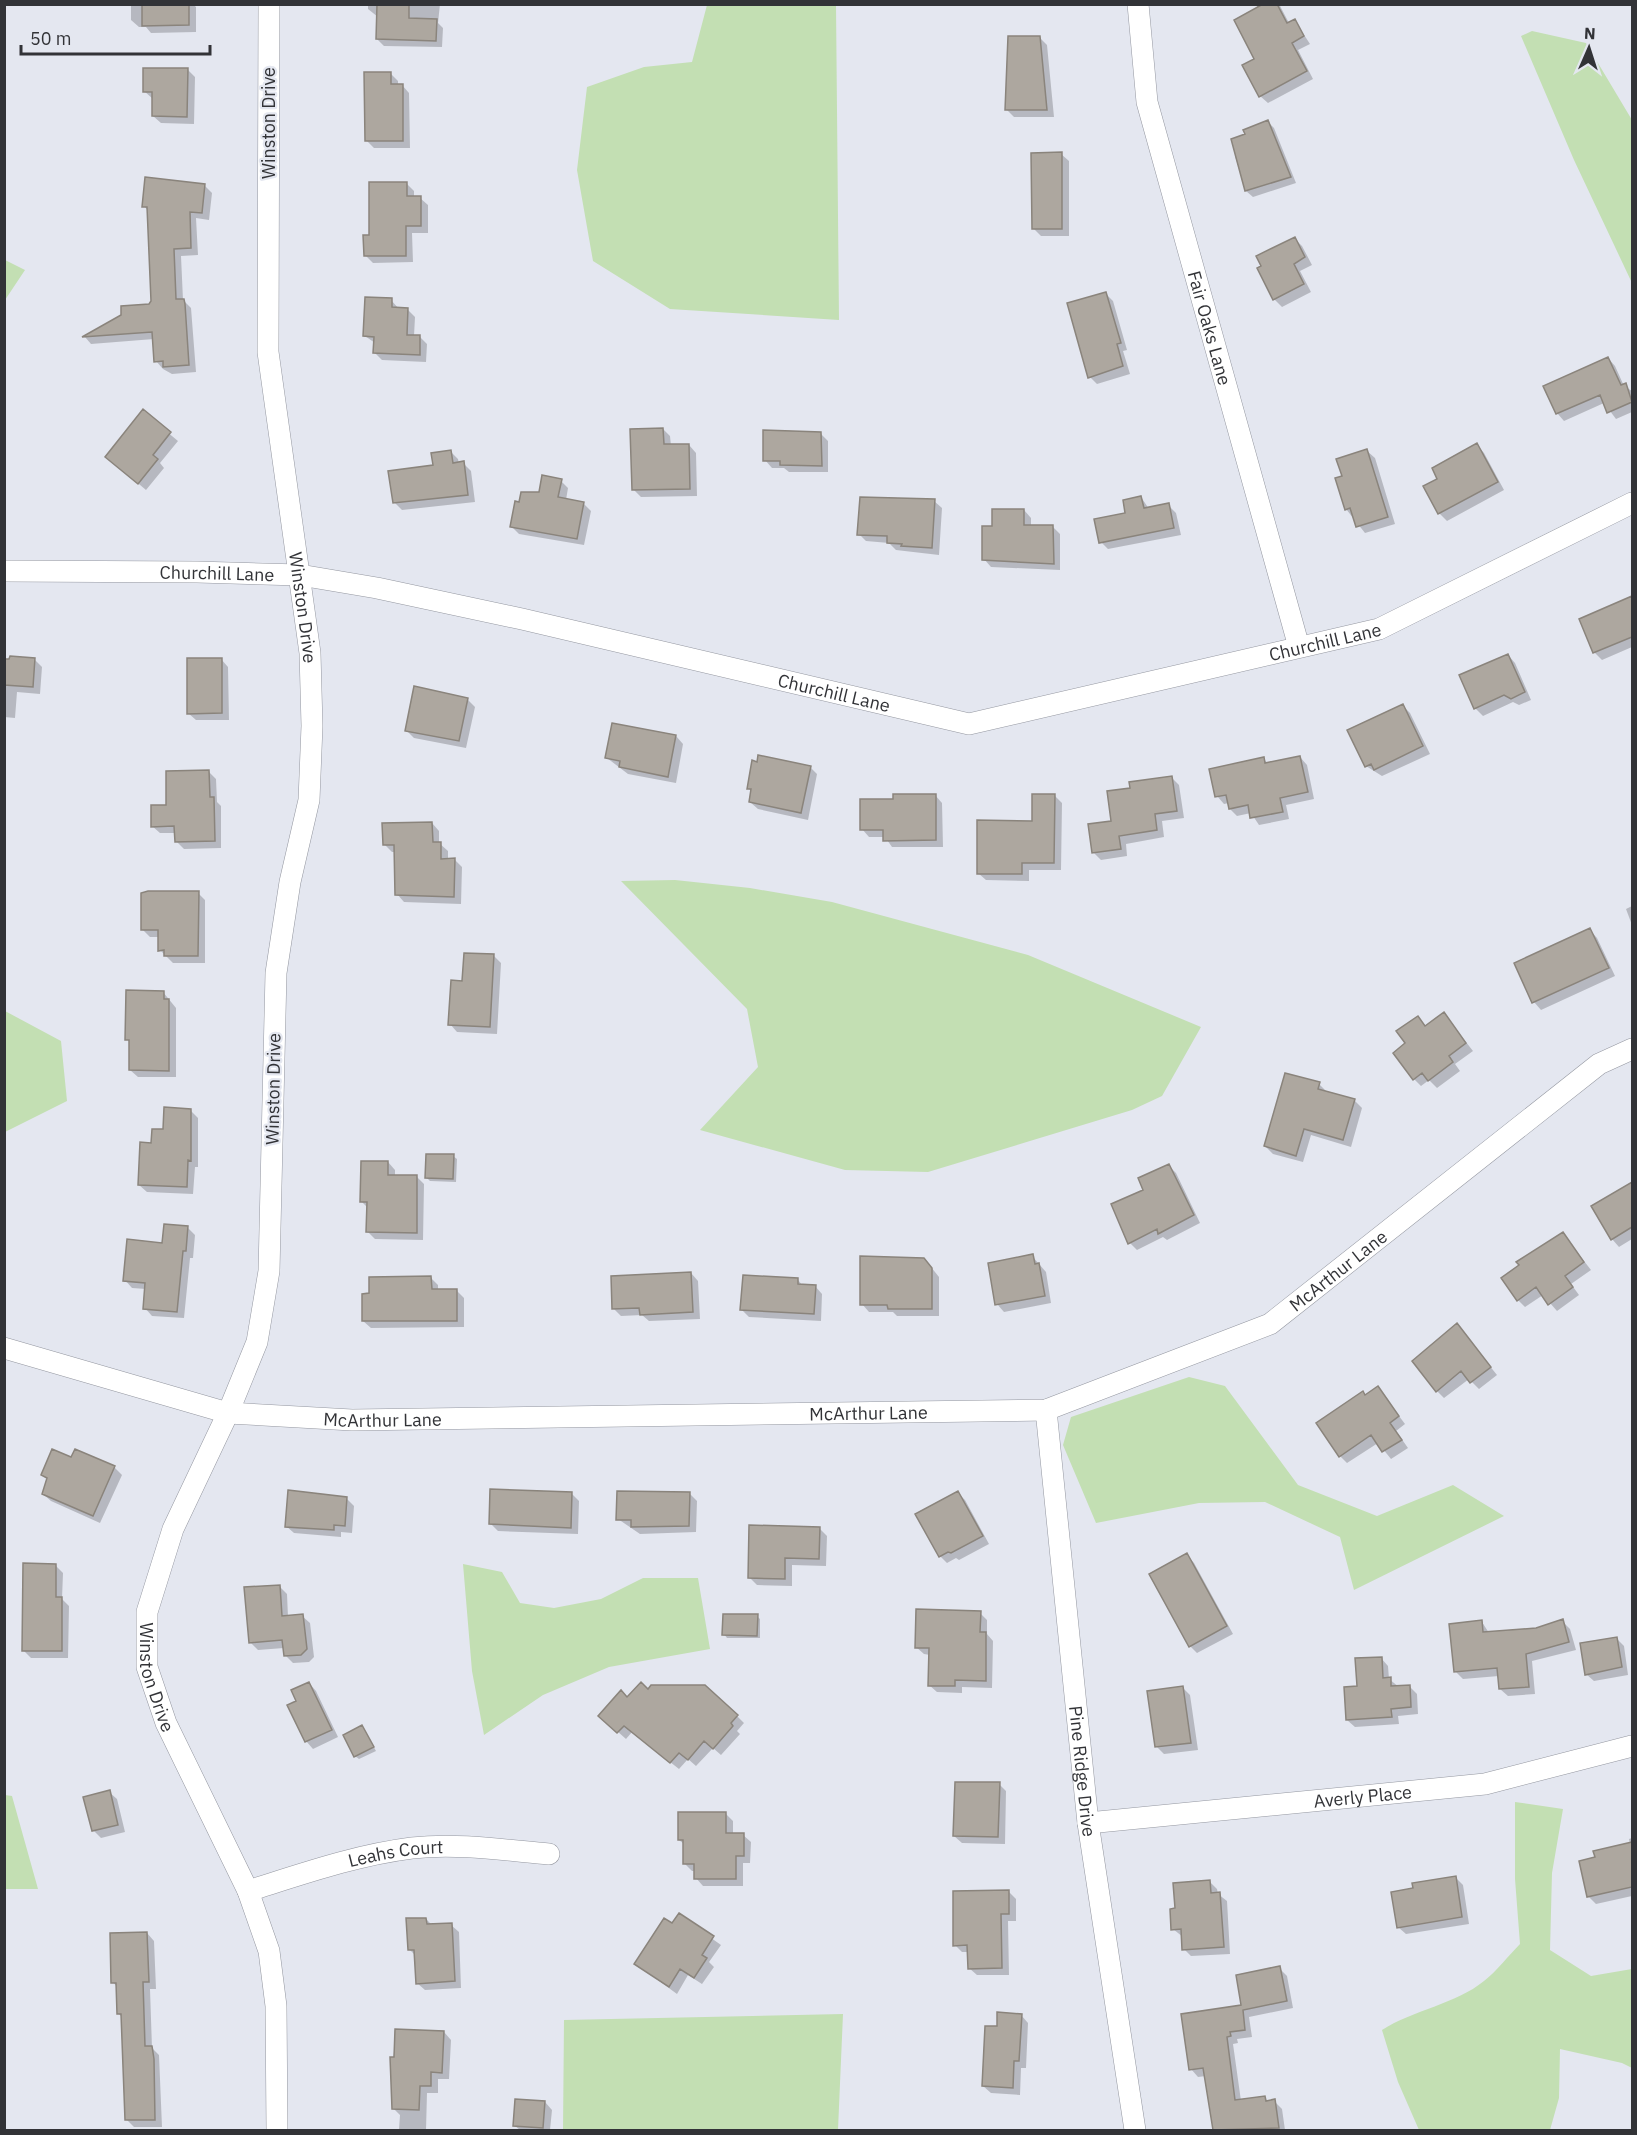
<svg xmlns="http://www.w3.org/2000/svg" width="1637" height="2135" font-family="'IBM Plex Sans',sans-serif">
	<rect width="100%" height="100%" fill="#e4e7f0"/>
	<path fill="#c3dfb3" d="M707,5H836L839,320L670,309L593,261L577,170L587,87L644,67L692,62Z
		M1532,31L1586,43L1632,120V283L1574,160L1521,36Z
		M5,260L25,270L5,300Z
		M675,880L750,888L832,902L1028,955L1201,1027L1162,1096L1132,1110L928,1172L845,1170L700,1130L758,1067L747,1009L621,881Z
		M5,1011L61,1041L67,1101L5,1132Z
		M1189,1377L1225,1386L1298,1485L1377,1516L1453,1485L1504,1516L1354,1590L1340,1537L1265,1502L1199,1503L1096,1523L1063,1445L1071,1417Z
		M463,1564L502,1572L520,1603L554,1608L601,1599L643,1578H698L710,1649L609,1667L543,1695L484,1735L472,1671Z
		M5,1795L12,1796L38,1889H5Z
		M1515,1802L1563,1809L1552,1873L1550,1950L1591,1976L1632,1969V2068L1622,2063L1560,2049L1559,2098L1550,2130H1419L1398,2082L1382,2030C1413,2010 1456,2004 1484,1981C1497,1971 1508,1956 1520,1944L1515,1879Z
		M843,2014L838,2130H563L564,2020Z"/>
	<path fill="#0003" d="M131,4H193L196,7V32L151,33L146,27H139L131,20Z
		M368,4H440L438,23L443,28L442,47L384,46L377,39L378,17L368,9Z
		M1257,4H1279L1289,23L1295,21L1310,44L1298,50L1313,79L1268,103L1260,96L1256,59Z
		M1039,37L1047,45L1054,117H1014L1006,109Z
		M188,70L195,77L194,124L161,123L153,116V99L144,91Z
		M390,73L398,81V85H402L409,93L410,148H374L367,141Z
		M1268,122L1274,128L1296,183L1253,197L1246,191L1235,156Z
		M1061,154L1069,161V236H1041L1033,228Z
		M406,183L414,191V198H420L428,205V233H412L413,262L373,263L365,255L371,236Z
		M204,185L212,193L209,220L196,218L198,255L181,256L183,300L191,308L196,372L172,374L163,369L156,361L154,339L91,344L85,337L153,302L149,212L144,206Z
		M1295,239L1302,246L1312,265L1300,271L1311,292L1282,307L1274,299Z
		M1106,294L1113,301L1127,350L1123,351L1130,374L1097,384L1090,377Z
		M391,300L399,309H407L415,317L414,336L420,337L427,344L426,362L382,360L375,353V343L365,336Z
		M1608,358L1615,366L1624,386L1632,391V412L1616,419L1604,403L1564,421L1557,413Z
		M143,412L178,441L160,463L164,468L146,490L107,457Z
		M663,429L670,436L671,446L689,445L696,453L697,496L641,497L634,490Z
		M821,434L828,441V472H789L784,468H772L765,460Z
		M1477,445L1484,453L1504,490L1447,521L1439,513V479Z
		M1367,451L1375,458L1395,524L1365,533L1346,509L1343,477Z
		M451,452L458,459L459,464L463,463L471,471L475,502L402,510L394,502Z
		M561,481L568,488L566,500L583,503L591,511L584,545L519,534L511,526L520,504Z
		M1141,497L1149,509L1168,505L1176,513L1181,535L1108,549L1101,542Z
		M934,501L942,508L939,555L896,550L889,543L866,541L859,534Z
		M1024,510L1031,518V526L1053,527L1060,534V570L991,567L984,559L993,528Z
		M1632,598V647L1602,660L1594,652L1581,620Z
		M1508,655L1515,663L1531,700L1519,705L1513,702L1483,716L1475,708Z
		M34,659L42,667L40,694L17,692L15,718L4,717V661Z
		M221,659L228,667L229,720H196L188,713Z
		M467,699L475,707L466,748L414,738L407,731Z
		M1402,705L1410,713L1430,754L1382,776L1366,766Z
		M676,736L683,744L676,783L628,774L607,758Z
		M1300,757L1307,765L1314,799L1286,805L1289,819L1259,825L1251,813L1237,816L1230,809L1229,803L1224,804L1217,796L1264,759L1268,764Z
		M810,767L817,774L808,820L758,809L750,802L752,792L748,788Z
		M209,772L216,779L217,802L221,806V848L184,849L176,841V833H160L152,826L168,806Z
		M1171,777L1179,785L1184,818L1162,821L1164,837L1126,844L1127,856L1101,860L1094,853L1132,789Z
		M935,795L942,803L943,847H892L885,837H869L862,829L894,800Z
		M1055,796L1062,803L1061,870H1029V881L986,880L978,873L1033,822Z
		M432,823L439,831V843L448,851V860H455L462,867L461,904L404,902L397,894L396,852H392L384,844Z
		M198,893L205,900V963H173L160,950V937H150L143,930Z
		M1632,906V925L1626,909Z
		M1590,930L1597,938L1615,976L1541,1010L1534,1002L1516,964Z
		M494,956L501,963L497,1034L457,1032L450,1024L464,982Z
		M163,992L176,1008V1077H138L130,1070V1042L127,1039Z
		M1444,1014L1473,1051L1455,1064L1460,1071L1437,1088L1429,1080L1421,1086L1414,1079L1408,1044L1418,1018L1426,1027Z
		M1319,1084L1327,1092L1354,1100L1362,1108L1351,1147L1311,1135L1303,1162L1273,1154L1265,1146Z
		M190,1110L198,1118V1167H195L193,1194L147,1192L139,1185L153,1144L164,1131Z
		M453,1156L457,1159L456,1182L430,1181L427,1178Z
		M388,1162L395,1170V1176L417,1177L424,1184L423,1240L375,1239L368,1232V1208L362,1202Z
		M1169,1166L1176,1173L1200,1223L1167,1240L1163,1237L1137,1250L1130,1243Z
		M1632,1184V1239L1619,1247L1612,1239L1593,1206Z
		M188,1228L195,1235L193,1258H190L184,1318L152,1316L145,1308L146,1289L132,1288L125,1280L164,1245Z
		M1563,1234L1591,1270L1571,1284L1579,1295L1557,1311L1543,1295L1525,1307L1518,1300Z
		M1032,1256L1046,1272L1051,1303L1004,1312L997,1304Z
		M931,1267L939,1277V1316H897L893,1312H869L862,1304Z
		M691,1273L698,1281L700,1319L649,1321L642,1315L621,1316L614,1309Z
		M431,1278L438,1285V1290H456L464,1298V1327L371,1328L363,1321Z
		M798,1280L803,1286H815L822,1294L821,1321L749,1317L742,1310Z
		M1457,1325L1497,1375L1479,1389L1469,1379L1444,1398L1437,1391L1429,1346Z
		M1378,1388L1405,1424L1396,1431L1408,1448L1391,1459L1378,1443L1347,1463L1340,1456L1366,1396Z
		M72,1459L114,1467L122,1475L100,1523L51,1501L43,1494L48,1480L42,1475Z
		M571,1493L579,1501L578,1534L498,1531L490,1523Z
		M689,1493L697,1501L696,1532L640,1534L618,1519Z
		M958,1493L965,1500L989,1544L959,1560L956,1558L947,1563L940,1556Z
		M346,1498L354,1506L352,1533L341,1532V1537L294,1533L286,1526Z
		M819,1528L827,1536L826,1566L792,1565V1586L757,1585L749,1577Z
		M1187,1555L1194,1563L1233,1634L1197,1653L1190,1646Z
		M55,1565L63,1573L62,1599L69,1606L68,1658H31L23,1650Z
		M279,1586L287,1594L288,1617L302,1616L310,1623L314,1657L309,1662L293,1663L285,1655L284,1648L258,1650L250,1642Z
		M980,1613L987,1620V1634L993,1641L992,1688L962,1687V1693L937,1692L929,1685L930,1655L924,1654L916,1647Z
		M757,1616L760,1619V1638H727L724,1634Z
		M1562,1621L1570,1629L1576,1650L1532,1661L1535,1694L1508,1696L1500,1689L1499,1676L1463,1679L1456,1672L1482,1622L1489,1633L1536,1629Z
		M1616,1638L1624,1646L1628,1675L1594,1681L1586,1674Z
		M1381,1658L1388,1666L1389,1679L1399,1687L1409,1686L1417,1694L1418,1714L1398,1716L1399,1724L1355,1727L1347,1720L1358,1688Z
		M309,1683L316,1691L338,1737L313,1749L306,1741L298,1701Z
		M1183,1688L1190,1695L1198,1750L1164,1754L1157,1747Z
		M648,1691L737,1716L744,1723L737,1731L740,1734L721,1755L713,1748L696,1766L688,1759L679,1769L632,1732L626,1739L608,1723L628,1699Z
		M362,1726L376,1751L359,1759L355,1756Z
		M999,1784L1006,1791L1005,1844L962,1843L954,1836Z
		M109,1792L117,1799L125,1832L101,1838L93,1830Z
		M726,1814L733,1821V1835H743L751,1842L750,1863H743V1886H703L696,1878V1871H692L684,1863V1844L679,1840Z
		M1632,1838V1896L1596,1904L1589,1897L1581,1862L1630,1844L1629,1839Z
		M1455,1877L1463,1885L1469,1924L1406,1934L1398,1927L1414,1890Z
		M1210,1882L1217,1889L1218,1894L1227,1901L1230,1954L1191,1956L1184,1949L1183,1937L1173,1929L1177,1910Z
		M1008,1891L1016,1899V1921H1008L1009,1975H977L969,1968V1952H962L955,1945Z
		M679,1915L721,1945L709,1962L714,1967L702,1984L688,1975L677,1994L636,1964Z
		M426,1919L432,1925H451L459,1932L461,1988L425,1990L417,1983L416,1956L409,1949Z
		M147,1933L154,1941L156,1989H150L152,2048L159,2055L162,2127H134L126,2119L123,2018L118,2013L117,1987L113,1982Z
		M1279,1968L1287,1976L1293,2008L1249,2017L1252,2037L1237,2039L1238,2043L1233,2044L1241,2101L1264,2098L1269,2102L1274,2101L1282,2109L1285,2130H1214L1206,2076L1198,2077L1191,2069Z
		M1021,2015L1028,2023L1026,2068H1021L1020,2095L991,2093L983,2086Z
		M396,2031L444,2032L451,2040L449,2079H438V2093H427L426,2130H399L400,2115L394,2109L391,2082Z
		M545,2102L552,2110L550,2130H520L515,2126Z"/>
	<path fill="#ada79f" stroke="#8a847c" stroke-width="1.5" d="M142,4H189V25L142,26Z
		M377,4H409V18L437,19L436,41L376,39Z
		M1263,4H1277L1287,23L1295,19L1304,36L1292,43L1307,71L1259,97L1242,65L1254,59L1234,20Z
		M1008,36H1040L1047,110H1005Z
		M143,68H188L187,117L152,116V92H143Z
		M364,72H391V84H403V141H365Z
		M1268,120L1291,177L1245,191L1231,139L1245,134L1243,130Z
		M1062,152V229H1032L1031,153Z
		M145,177L205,184L202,213L190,212L191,248L174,249L176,299H184L185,304L189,365L163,367V361L154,362L152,332L82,337L121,315V306L149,304L151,301L147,207H142Z
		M369,182H407V196H421V226H406V256H364L363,235H369Z
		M1295,237L1305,257L1294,264L1304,284L1273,300L1257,268L1261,266L1256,256Z
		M1106,292L1121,343L1117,344L1123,366L1088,378L1067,303Z
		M365,297L392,298V307L408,308L407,335H420V355L373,353L374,337L363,336Z
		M1608,357L1621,385L1626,383L1632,402L1607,413L1600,395L1556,414L1543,386Z
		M143,409L171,432L153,455L158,459L138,484L105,457Z
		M663,428L664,444H689L690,489L632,490L630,429Z
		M763,430L821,432L822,466L780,465V461H763Z
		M1477,443L1498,482L1438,514L1423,486L1437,479L1432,468Z
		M1367,449L1388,517L1356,527L1350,508L1345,510L1335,478L1342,476L1336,459Z
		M451,450L453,463L464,461L468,495L393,503L388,471L433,465L431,453Z
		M542,475L562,479L558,497L584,502L577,539L510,527L515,501L519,502L521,492H539Z
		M1141,496L1144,508L1169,503L1174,528L1099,543L1094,519L1125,513L1123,500Z
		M860,497L935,499L932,548L901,546L902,544L887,543V536L857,535Z
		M992,509H1024V525H1053L1054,564L982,560V526H992Z
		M1632,596V637L1593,653L1579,619Z
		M1508,654L1525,692L1511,699L1504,695L1474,709L1459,675Z
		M10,656L35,658L33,687L4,685V659H9Z
		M187,658H222V713L187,714Z
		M414,686L468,698L459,741L405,731Z
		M1403,704L1423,746L1374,770L1371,764L1365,767L1347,730Z
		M612,723L676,735L668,777L619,767L620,761L605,758Z
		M758,755L811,766L801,813L749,802L751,789H747L752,760L757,762Z
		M1300,756L1308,792L1280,798L1283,812L1250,818L1248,805L1229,809L1226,795L1215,797L1209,769L1264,757L1265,763Z
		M209,770L210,797H214L215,841L175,842L174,826L151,827V805H166V771Z
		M1172,776L1177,811L1155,814L1157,830L1119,836L1121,849L1092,853L1088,824L1111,821L1107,791L1130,788L1129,782Z
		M893,794H936V840L883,841V830H860V799H893Z
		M1032,794H1055L1054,863H1022V874H977V820L1032,821Z
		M432,822L433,842H441V859L455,858L454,897L395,895L394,845H383L382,823Z
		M148,891H199L198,956H164V950L158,951V930H141V893Z
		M1590,928L1609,968L1532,1003L1514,963Z
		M464,953L494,954L490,1027L448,1025L451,980L462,981Z
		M126,990L164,991V999H169V1071L129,1070V1040H125Z
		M1444,1012L1466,1043L1449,1056L1453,1062L1428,1081L1422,1073L1413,1080L1393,1053L1405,1043L1396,1031L1418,1016L1425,1026Z
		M1285,1073L1320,1082L1318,1089L1355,1099L1343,1140L1304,1129L1296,1156L1264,1146Z
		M164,1107L191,1109V1161L188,1160L187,1187L138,1185L140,1142L151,1143L152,1129H163Z
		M426,1154H454L453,1179L425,1178Z
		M361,1161H388V1175H417V1233L366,1232L367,1202H360Z
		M1169,1164L1194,1215L1158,1234L1157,1229L1128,1244L1111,1204L1143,1190L1138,1178Z
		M1632,1182V1227L1611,1240L1591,1206Z
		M164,1224L188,1226L186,1251H183L177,1312L143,1309L145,1283L123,1281L127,1239L162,1243Z
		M1563,1232L1584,1262L1565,1276L1573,1287L1548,1305L1536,1287L1517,1301L1501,1278L1519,1265L1516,1262Z
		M1033,1254L1035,1264L1039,1263L1045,1296L995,1305L988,1263Z
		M860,1256L924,1258L932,1268V1309H888L887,1305H860Z
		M691,1272L693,1312L640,1315L639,1308L612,1309L611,1276Z
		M743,1275L798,1278V1284L816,1285L814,1314L740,1310Z
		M431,1276L432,1289H457V1321H362V1294L369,1293V1277Z
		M1457,1323L1491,1367L1470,1383L1461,1371L1436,1392L1412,1361Z
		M1378,1386L1399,1416L1390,1423L1402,1440L1382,1452L1371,1435L1339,1457L1316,1423L1363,1391L1365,1395Z
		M52,1449L71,1457L75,1449L115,1466L93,1516L42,1494L47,1478L41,1475Z
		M490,1489L572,1492L571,1528L489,1524Z
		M288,1490L347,1497L345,1526L334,1525V1530L285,1527Z
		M617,1491L690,1492L689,1526L631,1527V1520H616Z
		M958,1491L983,1536L951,1553L948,1552L939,1557L915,1514Z
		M749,1525L820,1527L819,1559L785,1558V1579L748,1578Z
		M1187,1553L1227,1626L1189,1647L1149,1574Z
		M23,1563L56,1564V1597H62V1651H22Z
		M280,1585L282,1616L303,1614L307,1649L301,1655L284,1656L282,1640L249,1643L244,1587Z
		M916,1609L981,1611L980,1632H986V1681L955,1680V1686H928L929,1648H915Z
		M723,1614H758L757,1636L722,1635Z
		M1563,1619L1569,1642L1526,1654L1529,1687L1499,1689L1497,1668L1454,1672L1449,1624L1482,1620L1483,1632L1536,1628Z
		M1617,1637L1622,1667L1585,1675L1580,1643Z
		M1382,1657L1383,1678L1391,1677V1686L1410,1685L1411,1707L1391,1709L1392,1717L1346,1720L1344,1687L1357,1686L1355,1658Z
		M309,1682L332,1730L305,1742L287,1705L296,1701L291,1690Z
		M641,1682L648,1689L651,1685H705L738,1715L731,1723L733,1726L713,1749L704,1741L688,1760L679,1753L670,1763L624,1726L617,1733L598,1716L621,1690L627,1697Z
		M1183,1686L1191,1743L1155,1747L1147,1691Z
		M362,1725L374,1747L354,1757L343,1735Z
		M955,1782H1000L998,1837L953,1836Z
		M110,1790L118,1825L92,1831L83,1797Z
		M678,1812H726V1833H744V1856H736V1879H694V1864H683V1840H678Z
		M1632,1842V1887L1587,1897L1579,1861L1595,1857L1593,1851Z
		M1456,1876L1462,1917L1397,1928L1391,1892L1413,1888L1412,1883Z
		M1210,1880L1211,1893L1220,1892L1224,1947L1182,1950L1181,1929L1171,1930L1170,1909L1175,1908L1173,1883Z
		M1009,1890V1914H1001L1002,1968L968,1969L967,1945L953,1946V1891Z
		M679,1913L714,1936L702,1955L707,1958L694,1978L680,1969L669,1987L634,1964L664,1918L672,1923Z
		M406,1918H426L427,1924L452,1923L455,1981L416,1984L414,1950H408Z
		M147,1932L149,1982H143L145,2046H152L154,2059L155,2120H125L121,2014H117L116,1983H111L110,1933Z
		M1280,1966L1287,2001L1243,2010L1245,2030L1230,2032L1231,2036L1227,2037L1235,2100L1265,2096L1266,2101L1275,2099L1279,2128L1213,2130L1203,2068L1189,2070L1181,2014L1241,2005L1236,1975Z
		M997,2012L1022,2014L1019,2061H1014L1013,2088L982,2086L985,2026H997Z
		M395,2029L444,2031L442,2073L431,2072V2086H420L419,2110L392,2109L390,2057H394Z
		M515,2099L545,2101L543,2128L513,2126Z"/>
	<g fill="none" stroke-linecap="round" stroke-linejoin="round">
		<g stroke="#9497a0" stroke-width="22">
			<g id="minor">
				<path id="s1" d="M269,4L268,352L310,653L312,726L309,800L290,882L276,973L269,1271L257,1342L228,1413L173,1529L147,1612V1667L166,1723L248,1891L269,1951L276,2006L277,2130"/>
				<path id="s2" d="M1138,4L1147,102L1299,647"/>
				<path id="s3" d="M4,571L197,572L300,575L377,588L522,619L969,724L1379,629L1632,503"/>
				<path id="s4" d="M4,1348L228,1413L352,1420L1046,1410L1270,1324L1599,1064L1632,1049"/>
				<path id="s5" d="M1046,1410L1088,1823L1135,2130"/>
				<path id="s6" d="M1088,1823L1485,1784L1632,1746"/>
				<path id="s7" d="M248,1891C302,1874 356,1855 412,1848C457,1843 504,1850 549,1854"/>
			</g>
		</g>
		<use href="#minor" stroke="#fff" stroke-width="21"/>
	</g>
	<g text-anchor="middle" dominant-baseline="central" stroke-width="4.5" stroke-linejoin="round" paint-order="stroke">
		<g font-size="18" fill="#323337" stroke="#e4e7f0">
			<text transform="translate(268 123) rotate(-90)">Winston Drive</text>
			<text stroke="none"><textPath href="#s2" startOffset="333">Fair Oaks Lane</textPath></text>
			<text stroke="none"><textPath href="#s3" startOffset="213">Churchill Lane</textPath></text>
			<text stroke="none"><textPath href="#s1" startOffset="606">Winston Drive</textPath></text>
			<text stroke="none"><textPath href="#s3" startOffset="1347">Churchill Lane</textPath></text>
			<text stroke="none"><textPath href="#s3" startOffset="843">Churchill Lane</textPath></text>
			<text transform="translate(273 1089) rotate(-89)">Winston Drive</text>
			<text stroke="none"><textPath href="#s4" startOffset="1378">McArthur Lane</textPath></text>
			<text stroke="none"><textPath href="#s4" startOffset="874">McArthur Lane</textPath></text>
			<text stroke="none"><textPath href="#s4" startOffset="388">McArthur Lane</textPath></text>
			<text stroke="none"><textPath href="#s1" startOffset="1704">Winston Drive</textPath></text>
			<text stroke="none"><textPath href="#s5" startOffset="363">Pine Ridge Drive</textPath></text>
			<text stroke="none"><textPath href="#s6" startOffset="276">Averly Place</textPath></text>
			<text stroke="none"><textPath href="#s7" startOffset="153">Leahs Court</textPath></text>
		</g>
	</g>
	<rect width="1637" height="2135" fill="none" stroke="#323337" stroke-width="12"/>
	<g transform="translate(1589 48) rotate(3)" stroke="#e4e7f0" stroke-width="4.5" paint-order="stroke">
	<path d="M0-4.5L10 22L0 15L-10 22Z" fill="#323337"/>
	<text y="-9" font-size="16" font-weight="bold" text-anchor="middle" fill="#323337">N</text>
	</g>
	<path d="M21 45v9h189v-9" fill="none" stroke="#323337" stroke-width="3"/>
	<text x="30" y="45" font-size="18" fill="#323337" stroke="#e4e7f0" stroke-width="4.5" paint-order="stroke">50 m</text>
</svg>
